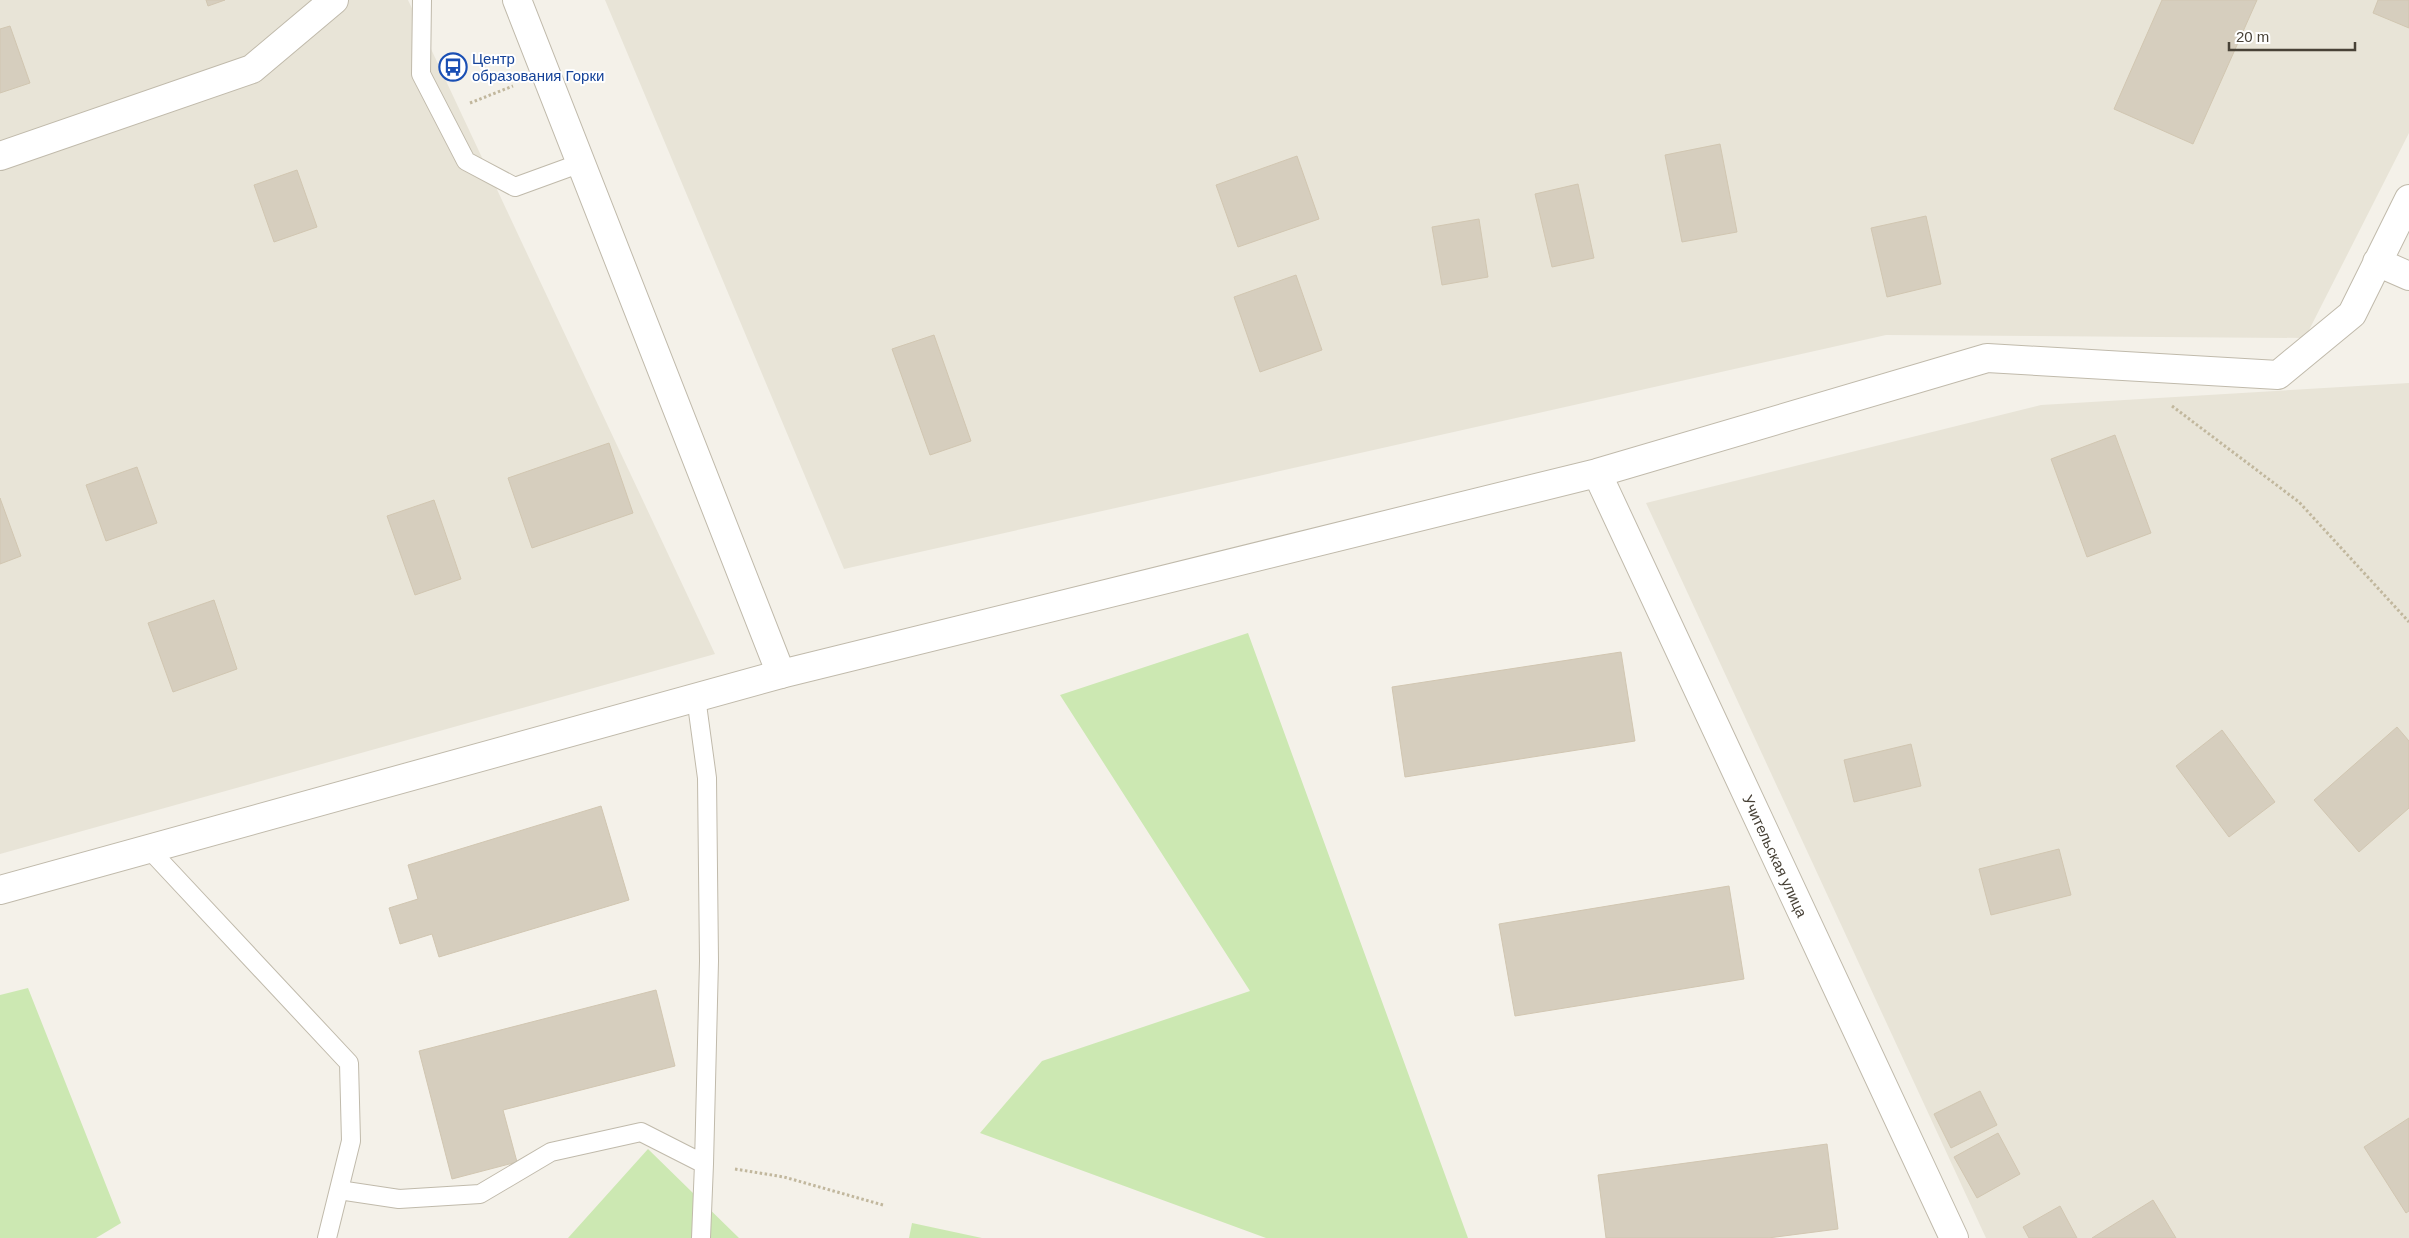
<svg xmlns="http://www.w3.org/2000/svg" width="2409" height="1238" font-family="Helvetica,sans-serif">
	<rect width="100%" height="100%" fill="#f4f1e9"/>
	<path fill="#e8e4d7" d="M0,0H408L715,654L0,854Z
		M605,0H2409V133L2305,338L1886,335L844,569Z
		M2409,383V1238H1986L1646,503L2041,405Z"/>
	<path fill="#cce8b2" d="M1248,633L1468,1238H1266L980,1133L1042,1061L1250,991L1060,695Z
		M28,988L121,1223L96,1238H0V995Z
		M648,1149L739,1238H568Z
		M912,1223L982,1238H909Z"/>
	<path fill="#d6cebe" stroke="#d1c6b1" d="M206,0H225L208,6Z
		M2162,0H2257L2193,144L2114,109Z
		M2378,0H2409V28L2373,13Z
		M10,26L30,83L0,93V29Z
		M1720,144L1737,232L1682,242L1665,155Z
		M1297,156L1319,219L1238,247L1216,185Z
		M297,170L317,227L274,242L254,185Z
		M1578,184L1594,258L1552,267L1535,194Z
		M1926,216L1941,284L1887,297L1871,228Z
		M1479,219L1488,277L1442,285L1432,227Z
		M1296,275L1322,350L1260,372L1234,297Z
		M934,335L971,441L930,455L892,349Z
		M2115,435L2151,533L2087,557L2051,459Z
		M609,443L633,513L532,548L508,478Z
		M137,467L157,523L106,541L86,485Z
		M0,498L21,556L0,564Z
		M434,500L461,579L415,595L387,516Z
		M214,600L237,669L173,692L148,623Z
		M1621,652L1635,741L1405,777L1392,687Z
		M2397,727L2409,741V808L2359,852L2314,800Z
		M2222,730L2275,802L2229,837L2176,766Z
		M1911,744L1921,786L1854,802L1844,760Z
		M601,806L629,900L439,957L432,934L400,944L389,908L418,899L408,865Z
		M2059,849L2071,895L1991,915L1979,869Z
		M1729,886L1744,979L1515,1016L1499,924Z
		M656,990L675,1066L503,1110L517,1162L452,1179L419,1051Z
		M1980,1091L1997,1125L1951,1148L1934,1114Z
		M2409,1118V1211L2406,1213L2364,1147Z
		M1998,1133L2020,1174L1977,1198L1954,1157Z
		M1827,1144L1838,1229L1768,1238H1606L1598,1175Z
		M2153,1200L2176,1238H2092Z
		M2060,1206L2077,1238H2029L2023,1227Z"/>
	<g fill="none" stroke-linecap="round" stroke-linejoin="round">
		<g stroke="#c0baab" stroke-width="20">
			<path id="service" d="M422,0L421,74L466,161L515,187L581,163
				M149,849L349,1063L351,1141L327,1238
				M339,1190L399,1199L480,1194L551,1152L641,1132L704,1164L709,961L707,778L696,697
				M701,1238L704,1164"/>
		</g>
		<g stroke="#c0baab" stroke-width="30">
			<path id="minor" d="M0,156L252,69L334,0
				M2377,262L2409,276
				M1597,473L1954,1238
				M0,890L781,674L1597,473L1987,358L2278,375L2352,314L2409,199"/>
		</g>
		<g stroke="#c0baab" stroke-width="30">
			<path id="tertiary" d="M517,0L781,674"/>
		</g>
		<path stroke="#c1b79d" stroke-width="3" stroke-dasharray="2.5 2.5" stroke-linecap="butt" d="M470,103L513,86
			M2172,406L2299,502L2409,622
			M735,1169L784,1177L883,1205"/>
		<use href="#service" stroke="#fff" stroke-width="18"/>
		<use href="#minor" stroke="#fff" stroke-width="28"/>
		<use href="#tertiary" stroke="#fff" stroke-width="28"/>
	</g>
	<defs>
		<g id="bus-ring" transform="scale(1.4375)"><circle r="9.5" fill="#fff" stroke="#1a4fb4" stroke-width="1.5"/><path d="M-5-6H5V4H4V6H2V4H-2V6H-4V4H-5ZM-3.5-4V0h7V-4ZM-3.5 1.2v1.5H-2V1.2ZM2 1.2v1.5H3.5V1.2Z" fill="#1a4fb4"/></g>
	</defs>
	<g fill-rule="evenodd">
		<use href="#bus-ring" x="453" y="67"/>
	</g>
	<g text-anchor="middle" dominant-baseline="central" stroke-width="4" stroke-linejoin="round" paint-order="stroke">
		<g font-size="15" fill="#164399" stroke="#fff" text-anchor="start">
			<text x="472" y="58">Центр<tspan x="472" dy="17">образования Горки</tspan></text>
		</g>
		<g font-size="15" fill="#484237" stroke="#fff">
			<text transform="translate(1775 856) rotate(65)">Учительская улица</text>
		</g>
	</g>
	<path d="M2229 42v8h126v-8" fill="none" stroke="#484237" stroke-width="2.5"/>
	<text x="2236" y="42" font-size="15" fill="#484237" stroke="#ffffff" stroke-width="4" paint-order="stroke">20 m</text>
</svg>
